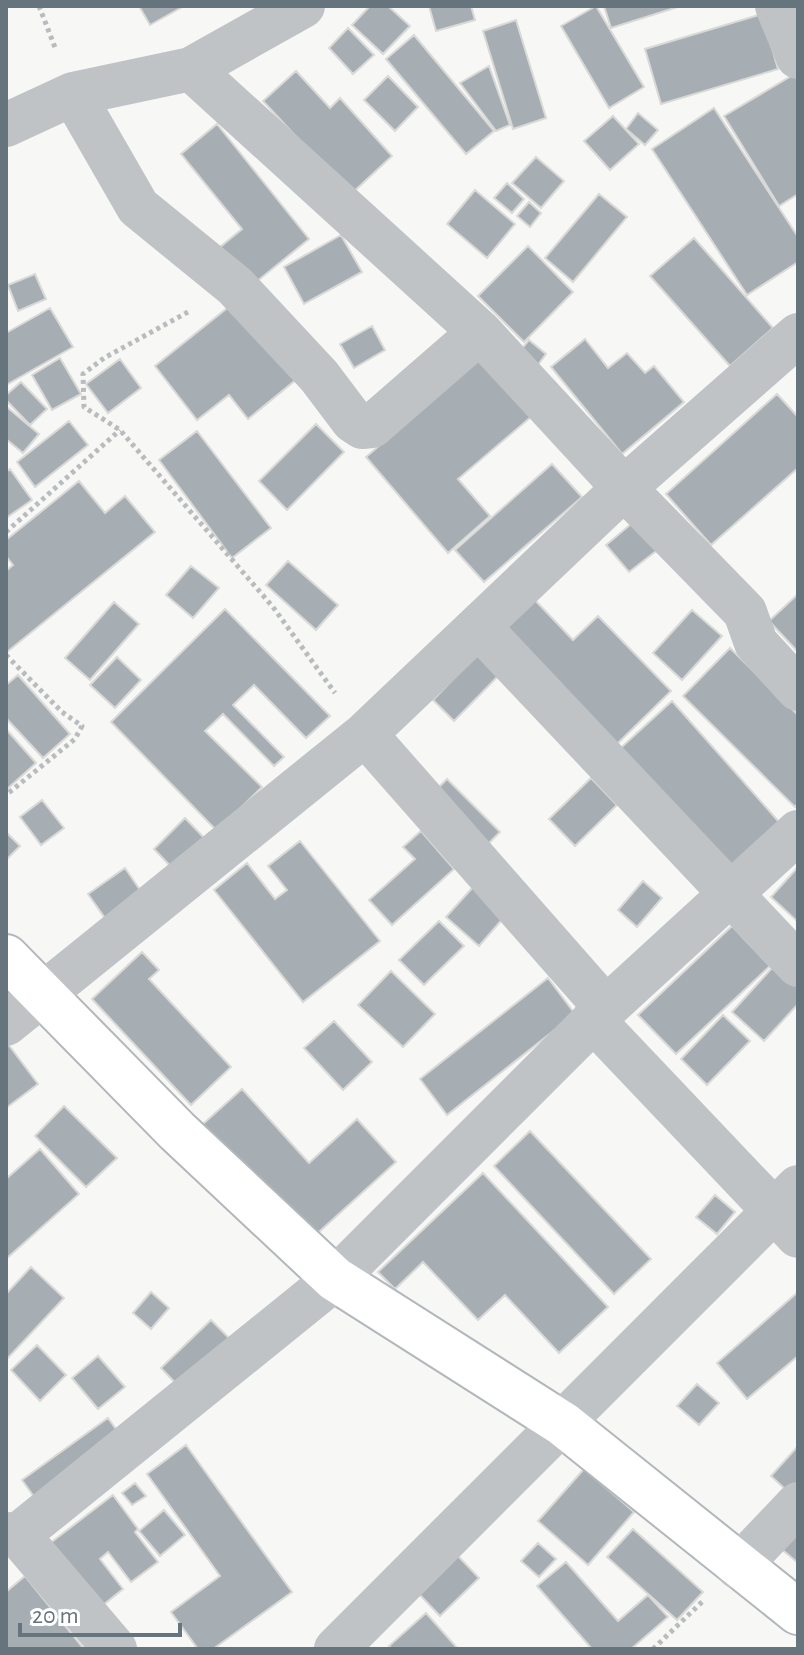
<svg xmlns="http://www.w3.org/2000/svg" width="804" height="1655" font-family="'Alegreya Sans',sans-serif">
	<rect width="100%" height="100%" fill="#f7f7f5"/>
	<path fill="#a7aeb3" stroke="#d9d9d7" stroke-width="2" d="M139,6H184L150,25Z
		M370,6H388L410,26L383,54L352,25Z
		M429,6H471L475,20L436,31Z
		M596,6L644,87L609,108L561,26Z
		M604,6H681L611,28Z
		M762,14L778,69L661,104L645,49Z
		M516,20L546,118L513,129L483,31Z
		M348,28L374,55L353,74L329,48Z
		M414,35L494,131L466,154L386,59Z
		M489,66L510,125L496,131L460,83Z
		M296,71L330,108L340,98L392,156L350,195L263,101Z
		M798,72V194L779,206L724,116Z
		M388,76L418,107L395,131L364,100Z
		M714,108L798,237V262L747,295L652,149Z
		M638,113L658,130L645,145L626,129Z
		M613,116L639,144L610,170L584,141Z
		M217,124L309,239L245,291L214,252L242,229L181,154Z
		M536,157L564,181L541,208L512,183Z
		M507,183L524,199L512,213L494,198Z
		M475,190L515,224L487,258L447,224Z
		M599,194L627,217L573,282L545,258Z
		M529,202L541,213L530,227L517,216Z
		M341,235L362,272L304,304L284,267Z
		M694,238L773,328L730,366L650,276Z
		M528,246L573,292L524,342L478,296Z
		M35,274L46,299L18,311L8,285Z
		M241,297L303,374L248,419L229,395L197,420L155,366Z
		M50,308L73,347L6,385V333Z
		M372,326L385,350L354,368L340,344Z
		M585,339L608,368L627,353L645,373L654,366L684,402L622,454L551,367Z
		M529,340L546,354L534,370L517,355Z
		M488,352L538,411L458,479L490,516L448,553L366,457Z
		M60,358L81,394L52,410L32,375Z
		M120,359L141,388L108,413L86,384Z
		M21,382L47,409L30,425L6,400V395Z
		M777,394L798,417V468L711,545L666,494Z
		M8,408L39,434L23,453L6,439V411Z
		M69,421L88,445L35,487L17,462Z
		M316,424L344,452L287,510L259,481Z
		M197,431L271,528L232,558L159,460Z
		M552,464L582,497L484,582L455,550Z
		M10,469L32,500L6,518V472Z
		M79,481L105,513L125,496L155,532L7,652L6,571L13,565L6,556V540Z
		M637,519L660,548L629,572L606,545Z
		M288,561L338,605L316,630L266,585Z
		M191,566L219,588L193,618L166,595Z
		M798,594V652L769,621Z
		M532,597L573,640L598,616L671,691L613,748L498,630Z
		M114,602L139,624L90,680L65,658Z
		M225,609L330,716L306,738L254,685L233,705L284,757L274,766L223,714L205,731L262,787L217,831L111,722Z
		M692,610L722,636L682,680L653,653Z
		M486,645L507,667L454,721L433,700Z
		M730,648L798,715V803L795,807L683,696Z
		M117,657L141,680L115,708L90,685Z
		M18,675L70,734L43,758L6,718V685Z
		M672,701L779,822L721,875L613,755Z
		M6,729L36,763L6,790Z
		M591,778L617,805L575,846L549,819Z
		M447,779L500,832L479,853L426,800Z
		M42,800L64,828L41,845L20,817Z
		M185,818L210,844L179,875L154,849Z
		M421,831L454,869L392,925L369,900L415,859L403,847Z
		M6,832L20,846L8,858L6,856Z
		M300,841L380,941L303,1002L214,890L247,863L275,899L287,890L268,866Z
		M798,867V922L771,897Z
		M125,868L142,893L105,918L88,894Z
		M643,881L662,898L637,927L618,910Z
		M474,886L506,915L479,946L446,917Z
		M439,921L464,946L424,985L399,960Z
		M732,926L770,966L676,1054L638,1015Z
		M142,952L159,970L149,979L231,1067L191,1105L92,999Z
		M781,958L798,974V1004L764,1041L732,1012Z
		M391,971L435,1014L403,1047L358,1005Z
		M548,978L575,1014L447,1115L420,1079Z
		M723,1015L750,1041L707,1085L681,1059Z
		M334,1021L372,1062L343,1090L304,1048Z
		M8,1044L38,1084L6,1108V1046Z
		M242,1089L309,1163L357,1119L396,1162L309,1241L203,1124Z
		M64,1106L117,1158L86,1187L35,1136Z
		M530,1131L651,1259L614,1294L494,1166Z
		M40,1149L79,1194L6,1259V1179Z
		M483,1173L608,1307L559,1353L505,1295L478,1320L423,1262L395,1289L378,1272Z
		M715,1195L735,1212L717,1234L696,1217Z
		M31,1267L64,1298L6,1360V1294Z
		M151,1292L169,1308L151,1329L133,1313Z
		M798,1292V1356L747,1399L717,1363Z
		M211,1320L233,1342L184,1392L161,1368Z
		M37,1345L66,1375L40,1401L11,1370Z
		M98,1356L125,1387L98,1409L72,1378Z
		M697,1384L719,1403L699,1425L677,1406Z
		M108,1418L125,1442L40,1505L22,1480Z
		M186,1445L292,1592L213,1649H198L171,1612L220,1576L147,1474Z
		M798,1446V1501L771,1476Z
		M584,1469L634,1512L588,1565L538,1521Z
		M135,1483L146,1496L132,1505L122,1493Z
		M113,1495L138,1529L135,1532L158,1562L131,1582L108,1552L100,1559L123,1589L103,1605L49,1544Z
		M164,1510L185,1535L160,1556L139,1531Z
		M798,1526V1563L779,1547Z
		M633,1529L703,1592L677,1620L607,1557Z
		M538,1543L556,1559L539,1577L521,1561Z
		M457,1555L479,1578L440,1616L418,1593Z
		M566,1562L618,1621L648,1595L668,1617L631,1649H592L537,1586Z
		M25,1576L84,1649H6V1592Z
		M426,1613L458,1649H392L389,1646Z"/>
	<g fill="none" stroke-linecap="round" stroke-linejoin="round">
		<g stroke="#b2b7bb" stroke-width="48">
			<path id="secondary" d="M6,957L177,1131L335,1279L563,1424L798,1612"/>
		</g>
		<path stroke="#b9bcbe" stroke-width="5" stroke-dasharray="4 4" stroke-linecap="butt" d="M39,6L56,50
			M188,312L104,358L83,374L84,407L120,430L273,607L335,693
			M6,532L120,430
			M6,655L62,712L82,726L75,739L6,795
			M653,1649L704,1600"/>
		<path stroke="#bfc3c6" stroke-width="44" d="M777,6L798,57
			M191,69L480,332L624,488L745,612L756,643L798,689
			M73,94L138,207L235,286L319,376L353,421L362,427L372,426L480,332
			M6,125L73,94L191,69L303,6
			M479,627L798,965
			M365,734L606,1008
			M593,1020L798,1236
			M6,1024L365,734L624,488L798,335
			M6,1534L18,1535L115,1649
			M18,1535L335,1279L606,1008L798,832
			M738,1567L798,1504
			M336,1649L798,1187"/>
		<use href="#secondary" stroke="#fff" stroke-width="44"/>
	</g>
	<rect width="804" height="1655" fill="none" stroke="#66747d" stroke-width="16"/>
	<path d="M20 1623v12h160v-12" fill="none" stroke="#66747d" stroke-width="4"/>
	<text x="32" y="1623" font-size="24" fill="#66747d" stroke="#ffffff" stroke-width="6" paint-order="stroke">20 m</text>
</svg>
